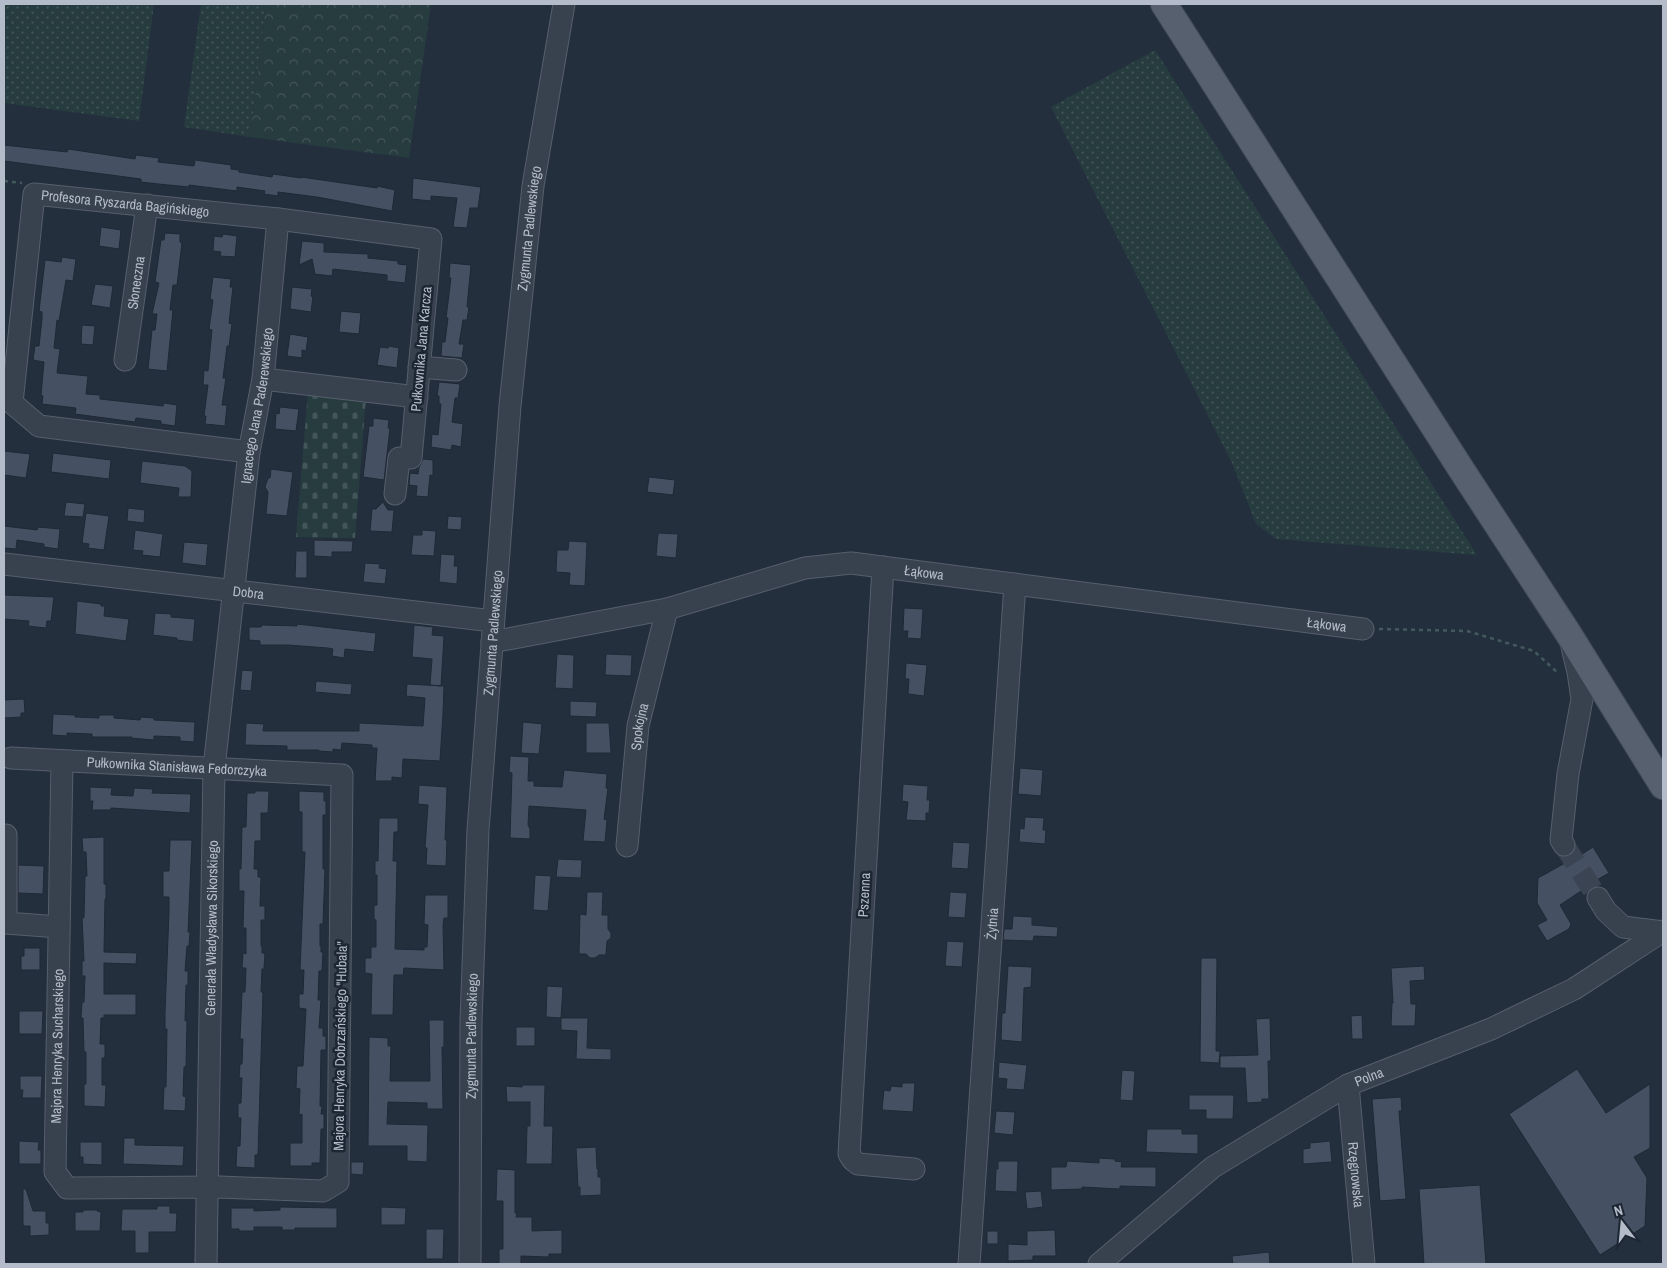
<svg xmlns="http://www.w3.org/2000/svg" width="1667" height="1268" font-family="'Archivo Narrow',sans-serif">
	<defs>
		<pattern id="grass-dots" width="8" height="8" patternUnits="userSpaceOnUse" patternTransform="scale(1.25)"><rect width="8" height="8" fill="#263c3f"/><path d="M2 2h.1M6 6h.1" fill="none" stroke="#435659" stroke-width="1.8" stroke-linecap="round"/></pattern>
		<pattern id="forest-crowns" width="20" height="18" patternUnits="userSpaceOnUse" patternTransform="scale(1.25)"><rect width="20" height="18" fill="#263c3f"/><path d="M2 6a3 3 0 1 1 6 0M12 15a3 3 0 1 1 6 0" fill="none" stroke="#435659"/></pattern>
		<pattern id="cemetery-stones" width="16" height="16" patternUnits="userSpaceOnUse" patternTransform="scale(1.25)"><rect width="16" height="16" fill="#263c3f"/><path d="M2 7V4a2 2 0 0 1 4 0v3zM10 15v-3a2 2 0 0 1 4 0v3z" fill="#435659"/></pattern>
	</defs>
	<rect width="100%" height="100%" fill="#242f3e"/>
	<path fill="url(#grass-dots)" d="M4,4H154L139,121L4,103Z
		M201,4H266L250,137L184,127Z
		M1155,50L1477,555L1276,539L1256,524L1232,463L1051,107Z"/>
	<path fill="url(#forest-crowns)" d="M266,4H431L409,158L250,137Z"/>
	<path fill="url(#cemetery-stones)" d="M308,392L366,398L355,538L296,537Z"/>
	<path fill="#455162" stroke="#1f2835" d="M4,145L67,152L68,149L135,159L136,155L159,158L158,162L194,166L195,160L231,165V169L239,170V172L272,177L273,174L301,178V177L377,188V186L395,190L392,211L317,197L278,192V196L264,194L265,191L237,187V191L189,185V187L158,184L141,182V179L4,161Z
		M413,178L481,187L478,208H470L467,228L453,227L457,198L431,196V201L412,199Z
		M101,227L121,230L119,249L99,246Z
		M165,233L180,234V242L182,243L177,285H173L170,310H173L167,371L148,369L152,330H155L157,314H152L159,283L155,282L161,240H164Z
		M223,234L237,236L235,257L220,256L221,252L213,251L214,236L222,237Z
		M302,241L324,243V252L368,254V258L398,261V264L407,265L405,283L387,281V275L333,269L332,276L315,274L312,259L299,265Z
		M62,257L76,259L73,281L66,280L59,321L57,320L54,348L60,349L57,373L88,376L86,394L100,395V399L163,406L164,403L177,405L175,426L161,424V421L136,418L135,422L75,414L76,408L42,404L43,396L41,395L44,362L33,360L35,346H39L42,319V312L39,311L45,260L61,262Z
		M450,263L471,265L467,307H469L467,320H463L459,344H464L462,358L441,356L442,342H445L448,318H446L451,278H449Z
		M213,277L231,279L230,287H233L229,323L232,324L229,346H227L223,378H226L222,405H227L225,426L205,424L206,416H204L208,385H203L204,370L208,371L212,330L209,329L213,300L210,299Z
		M95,284L113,286L110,308L91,305Z
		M292,287L312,289L311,296L313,297L311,312L290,309Z
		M341,311L361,313L359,334L339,332Z
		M82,325L95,326L93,345L81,344Z
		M290,334L308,337L306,351L302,350V358L287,356Z
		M389,346L399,348L397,368L377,365L380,347L388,348Z
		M439,382L460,384L458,398H455L452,422L463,424L461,447L452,445L451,450L431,447L432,434L438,435L441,404H439V396H437Z
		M280,407L299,409L296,431L275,429L276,413L279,414Z
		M373,418L389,420L388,428H390L384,480L363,477L369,426H373Z
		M4,451L30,454L26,478L4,475Z
		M53,453L111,460L109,479L51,472Z
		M423,459L433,460V476L430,475L428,497L416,496L417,486L409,485L410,473L418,474L419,467Z
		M142,461L185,466L192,471L191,497H178L179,488L140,483Z
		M271,469L293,472L287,516L266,514L268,492L265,487L268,478H270Z
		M649,477L675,480L673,495L647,492Z
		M66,502L85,504L83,517L64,516Z
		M383,502L388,510H394L392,532L370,531L372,509H376Z
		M128,508L145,510L144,523L127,521Z
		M86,513L109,516L104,550L88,548L89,544L82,543Z
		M448,516L462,517L461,530L447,529Z
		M4,526L37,530L38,527L60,529L58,549L44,547V544L17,540L16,549L4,548Z
		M135,530L163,534L160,557L142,555L143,551L133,550Z
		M422,530L436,531L434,556L411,555L413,535H422Z
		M658,533L678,534L676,558L656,556Z
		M314,540L353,541L352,552H332V557L314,556Z
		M569,541L587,542L585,586L569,585L570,573L556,572L557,550H568Z
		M184,542L208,544L206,566L182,563Z
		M296,551H307V578H295Z
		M441,554L455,555L454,566H458L457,584L439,582Z
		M365,563L380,564L379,568L387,569L385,584L363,582Z
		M4,595L54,597L51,621H47L46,628L28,626L29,621L4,619Z
		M77,601L101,604V606H105L104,616L129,619L126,641L75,634Z
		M904,608L923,609L921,639L907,638L908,631H903Z
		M155,613L171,614V617L195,619L193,642L177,640V638L153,635Z
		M297,624L376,633L374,652L345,649L344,658L332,656L333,649L328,648L288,645H260V641L249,640V627H261L262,625L297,626Z
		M414,625L433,627L432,635L444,636L441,686L430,685L432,659L412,657Z
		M557,654L574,655L573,689L555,688Z
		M606,654L632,655L631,676L605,675Z
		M906,663L927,665L924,696L908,694L909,679H905Z
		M242,670L253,671L251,691L240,690Z
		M316,681L352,684L351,695L315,692Z
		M407,684L444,686L443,713L440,761L403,759L402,778L392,777V781H375L377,748H372V745L342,743L341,750L333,749V752L319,751V750H287V746L245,745L246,723L264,724L263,731H359V723L423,726L425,698L406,696Z
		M24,699L25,713H21V717L4,718V700Z
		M570,701L597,702L596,717L570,716Z
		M53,714L75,715V717L99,718V715H114V718L140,720L141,717L154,718V720L195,722L194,742L180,741V737L154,736V740L131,738L132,737H92V734L67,733V736L52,735Z
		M523,722L542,724L539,754L521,753Z
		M586,723H609L611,753H586Z
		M510,756L529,757L528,781H534V786L562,787L564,770L607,774L606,788H608L604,819L607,820L605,842L583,841L586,810L529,806L528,825L530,829V839L510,838L512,773L509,772Z
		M1020,768L1043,770L1041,796L1018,794Z
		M903,784L928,786L927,800H930L929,813H926V821L906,820L908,802L902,801Z
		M419,785L447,787L445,840H447L446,866L426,865L427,848H425L428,805L418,804Z
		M90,787L112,788L111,795L133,796L134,788L153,789L152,793L191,794L190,813L111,808V810H92L93,801H90Z
		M255,791H269L268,813H261V841H255L254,869H258V877H261L260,906H265V920H261V946H262V953H265L264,969H262L261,992H263L259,1123L258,1155H255V1168L236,1167L237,1146H240L241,1118H238V1103H241L242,1078H239L240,1064H242L243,1039H240L242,992H245L246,968H242L243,953L246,954V928H243L244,891H239V869H241L242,827H246L247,793H255Z
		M299,791L324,792V801H326V815H323V869H325L323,924H320V946H321V952H323L322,971H319L318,1000H321L319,1028H323V1036H326V1050H321L320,1106H322L321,1114H324V1129H321L320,1163H312V1166H290V1143H302V1114L299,1115L300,1089L296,1088L297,1066H303L306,1009L299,1008V994H303L304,970H300L305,852H302V812H299Z
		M1025,817L1044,818L1043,830H1046L1045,844L1019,842L1020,828L1024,829Z
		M379,818H398V832H394L393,861H397L395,949L424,950V947H427L428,925L424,924L425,895H448V918H444L443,925L444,970L404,968L403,975H394L393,1015H371L372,974L365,973V958H371V947H376V920L374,919V905H377V875H375V861H378Z
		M104,837V884H106V899H105L104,952L137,953L136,964L104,963V994H136V1015H104V1018H101L100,1044H105V1058H102V1085H106L105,1107L84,1106V1084H86V1052H84L83,1018H81L82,1002H84L85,976H82V961H84L82,917L84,918L85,876H87L86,852H83L82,838Z
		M170,840H192L188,932H190L189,946H187L185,971H188V985H186L185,1021H187L186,1067H184L183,1096L186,1097L185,1111L163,1110L164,1087H166L167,1029H165V1013L169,912V897H163V871H169Z
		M953,842L970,843L968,869L951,868Z
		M1593,847L1609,873L1595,881L1598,886L1591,888L1587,893L1584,889L1560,905L1571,924L1569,929L1547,941L1537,925L1547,920L1537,903L1538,878L1565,863L1562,857L1570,856L1575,850L1579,856Z
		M558,859L582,860L581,878L556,877Z
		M18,865L44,866L43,894L18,893Z
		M535,875L551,876L548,911L533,910Z
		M587,892H603L602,915H608V929L611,933V938L607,941L606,955H599L595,958H590L586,954H579L580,914L586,915Z
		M950,892L967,893L965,918L948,917Z
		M1013,916L1032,917V925L1058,927L1057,937L1034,936L1033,941L1003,940L1004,929H1012Z
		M947,941L964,942L962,967L945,966Z
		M24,948H40V970H21V956H24Z
		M1201,958H1217L1216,1051H1220L1219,1063L1200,1062Z
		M1008,966L1032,967L1031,987L1024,988L1022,1042L1001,1040L1002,1013H1005Z
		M1424,966L1425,980L1410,981L1411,1004H1416L1415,1026H1391L1392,1003H1393L1391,968Z
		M547,986L563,987L561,1018L546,1017Z
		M19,1011H43L42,1034H19Z
		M1362,1015L1363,1039H1352L1351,1016Z
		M561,1018H588L587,1048L611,1049V1060L576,1059L577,1031L561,1030Z
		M1270,1018L1271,1061H1268L1269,1099H1262V1102L1247,1103L1245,1068H1220V1056L1258,1055L1256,1019Z
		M429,1020H444V1047H442L443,1109H427V1103L388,1102L387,1124L428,1125L427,1162L407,1161V1146H368L369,1037L388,1038V1046H391L390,1081H430Z
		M516,1027H535V1046H516Z
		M999,1062L1027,1065L1024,1090L1006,1089L1007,1079L998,1078Z
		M1577,1069L1606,1113L1650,1084V1148L1634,1157L1647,1178L1645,1226L1600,1255L1509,1114Z
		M1122,1070L1135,1071L1133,1101L1120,1100Z
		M20,1076H42L41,1098H22L23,1090H20Z
		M902,1083H915L913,1112L882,1110L884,1090L890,1091L891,1086L902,1087Z
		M522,1085H545L544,1126H553L552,1164H526L527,1126H530V1102H507L506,1086L522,1087Z
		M1189,1095H1234L1233,1119H1206V1110H1189Z
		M1401,1097L1402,1111H1399L1406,1199L1380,1201L1372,1099Z
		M996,1111L1015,1112L1013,1135L994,1133Z
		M1147,1129H1182V1134H1198V1154L1146,1152Z
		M124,1138H135V1145L184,1146L183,1166L123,1164Z
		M19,1141L39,1142L38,1150H41V1164H19Z
		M1330,1141L1332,1162L1303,1164V1149L1310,1148V1143Z
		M80,1142H102V1165L83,1164V1157H80Z
		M596,1147L597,1169L598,1168V1177H601V1195L580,1196V1187H578L576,1148Z
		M1099,1158L1115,1159V1161L1122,1162L1121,1167H1156V1187L1120,1186V1189L1082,1187V1189L1051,1190V1167H1066L1067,1161L1099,1163Z
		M998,1161H1018L1017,1192L995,1191L996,1169H998Z
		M351,1162H364L363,1175L351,1174Z
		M497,1169L515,1170V1213H517L516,1217H532V1231L562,1230V1254H549V1257L521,1256V1264H499V1249H503V1201H496Z
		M1480,1185L1486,1264H1424L1419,1189Z
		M23,1189H26L33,1211H46V1223H49V1235L30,1236V1226H23Z
		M1041,1191L1043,1207L1027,1209L1025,1192Z
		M157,1206H170V1213H177L176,1232H149V1253H135V1231H121L122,1209H157Z
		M280,1207L337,1208V1228H295V1230H282V1227H254V1231H239V1229H231V1208H254V1211L280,1210Z
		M381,1207L406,1208L405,1225H381Z
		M83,1210H97V1211L101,1212L100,1231H75V1212H83Z
		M426,1229H444L443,1259H426Z
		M1055,1230L1056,1256H1033V1260L1008,1261V1244L1027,1245V1231Z
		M987,1231H998V1244H987Z
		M1269,1252L1270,1264H1233L1232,1256Z"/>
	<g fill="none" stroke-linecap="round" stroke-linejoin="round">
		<path stroke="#3a4453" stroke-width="21" stroke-dasharray="21 11" stroke-linecap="butt" d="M1564,845L1598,898"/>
		<g stroke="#565f6c" stroke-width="23">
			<g id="minor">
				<path id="s1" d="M125,360L147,205"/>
				<path d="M419,367L456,370"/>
				<path d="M263,379L417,397"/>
				<path id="s2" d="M249,452L39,426L12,403L34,194L278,219L431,239L411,458H399L395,494"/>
				<path id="s3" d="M4,564L493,621"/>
				<path d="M883,567L849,1154L853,1160L858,1164L914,1169"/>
				<path id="s4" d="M492,642L667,609L805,568L851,563L1363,629"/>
				<path id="s5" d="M11,758L342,775L338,1182L323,1191L220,1187L67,1188L55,1172L62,761"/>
				<path d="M6,835V923L59,927"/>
				<path d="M1564,845L1561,840L1568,774L1582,699L1578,672L1572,647"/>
				<path id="s6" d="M627,846L638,726L667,609"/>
				<path d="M1598,898L1606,911L1623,927L1663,932"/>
				<path id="s7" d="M1348,1085L1364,1264"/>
				<path id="s8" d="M206,1264L214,768L249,452L263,379L278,219"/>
				<path id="s9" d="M470,1264L471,1021L478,830L510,406L533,186L564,4"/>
				<path id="s10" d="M969,1264L1015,584"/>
				<path id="s11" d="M1099,1264L1213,1167L1348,1085L1491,1029L1574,989L1663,931"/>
			</g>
		</g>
		<g stroke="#414a57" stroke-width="28">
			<path id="major" d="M1164,4L1461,469L1568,633L1663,786"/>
		</g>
		<path stroke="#44595c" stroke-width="2.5" stroke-dasharray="4 4" stroke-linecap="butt" d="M4,181L22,183
			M1379,629L1467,631L1534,651L1559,674"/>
		<use href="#minor" stroke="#38414e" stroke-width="21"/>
		<use href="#major" stroke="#56606e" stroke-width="26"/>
	</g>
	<g text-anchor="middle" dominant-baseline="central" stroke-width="5" stroke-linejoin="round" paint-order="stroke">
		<g font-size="14" fill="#b4bcc9" stroke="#1d2633">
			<text stroke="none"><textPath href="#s2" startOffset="549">Profesora Ryszarda Bagińskiego</textPath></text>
			<text stroke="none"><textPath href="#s9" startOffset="1038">Zygmunta Padlewskiego</textPath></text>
			<text stroke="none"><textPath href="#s1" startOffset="78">Słoneczna</textPath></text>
			<text transform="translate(421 349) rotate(-85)">Pułkownika Jana Karcza</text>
			<text stroke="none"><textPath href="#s8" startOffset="861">Ignacego Jana Paderewskiego</textPath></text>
			<text stroke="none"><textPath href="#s4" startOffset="442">Łąkowa</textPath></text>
			<text stroke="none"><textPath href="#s3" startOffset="246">Dobra</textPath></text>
			<text stroke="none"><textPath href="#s4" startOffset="848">Łąkowa</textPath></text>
			<text stroke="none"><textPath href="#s9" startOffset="632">Zygmunta Padlewskiego</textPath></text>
			<text stroke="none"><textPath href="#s6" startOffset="120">Spokojna</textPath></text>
			<text stroke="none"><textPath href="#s5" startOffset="166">Pułkownika Stanisława Fedorczyka</textPath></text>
			<text transform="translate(864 895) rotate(-87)">Pszenna</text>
			<text stroke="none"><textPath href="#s10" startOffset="341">Żytnia</textPath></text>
			<text stroke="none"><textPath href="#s8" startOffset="336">Generała Władysława Sikorskiego</textPath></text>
			<text stroke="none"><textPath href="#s9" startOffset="228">Zygmunta Padlewskiego</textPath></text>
			<text stroke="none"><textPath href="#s5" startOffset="1158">Majora Henryka Sucharskiego</textPath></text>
			<text transform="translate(340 1046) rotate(-89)">Majora Henryka Dobrzańskiego "Hubala"</text>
			<text stroke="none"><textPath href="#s11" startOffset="330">Polna</textPath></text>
			<text stroke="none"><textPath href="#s7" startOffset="90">Rzęgnowska</textPath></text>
		</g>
	</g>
	<rect width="1667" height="1268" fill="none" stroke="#b4bcc9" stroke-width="10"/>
	<g transform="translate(1622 1223) rotate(344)" stroke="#1d2633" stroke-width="4" paint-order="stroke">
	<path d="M0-4L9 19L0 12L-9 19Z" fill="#b4bcc9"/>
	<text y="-8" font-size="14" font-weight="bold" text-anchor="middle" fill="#b4bcc9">N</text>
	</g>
</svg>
